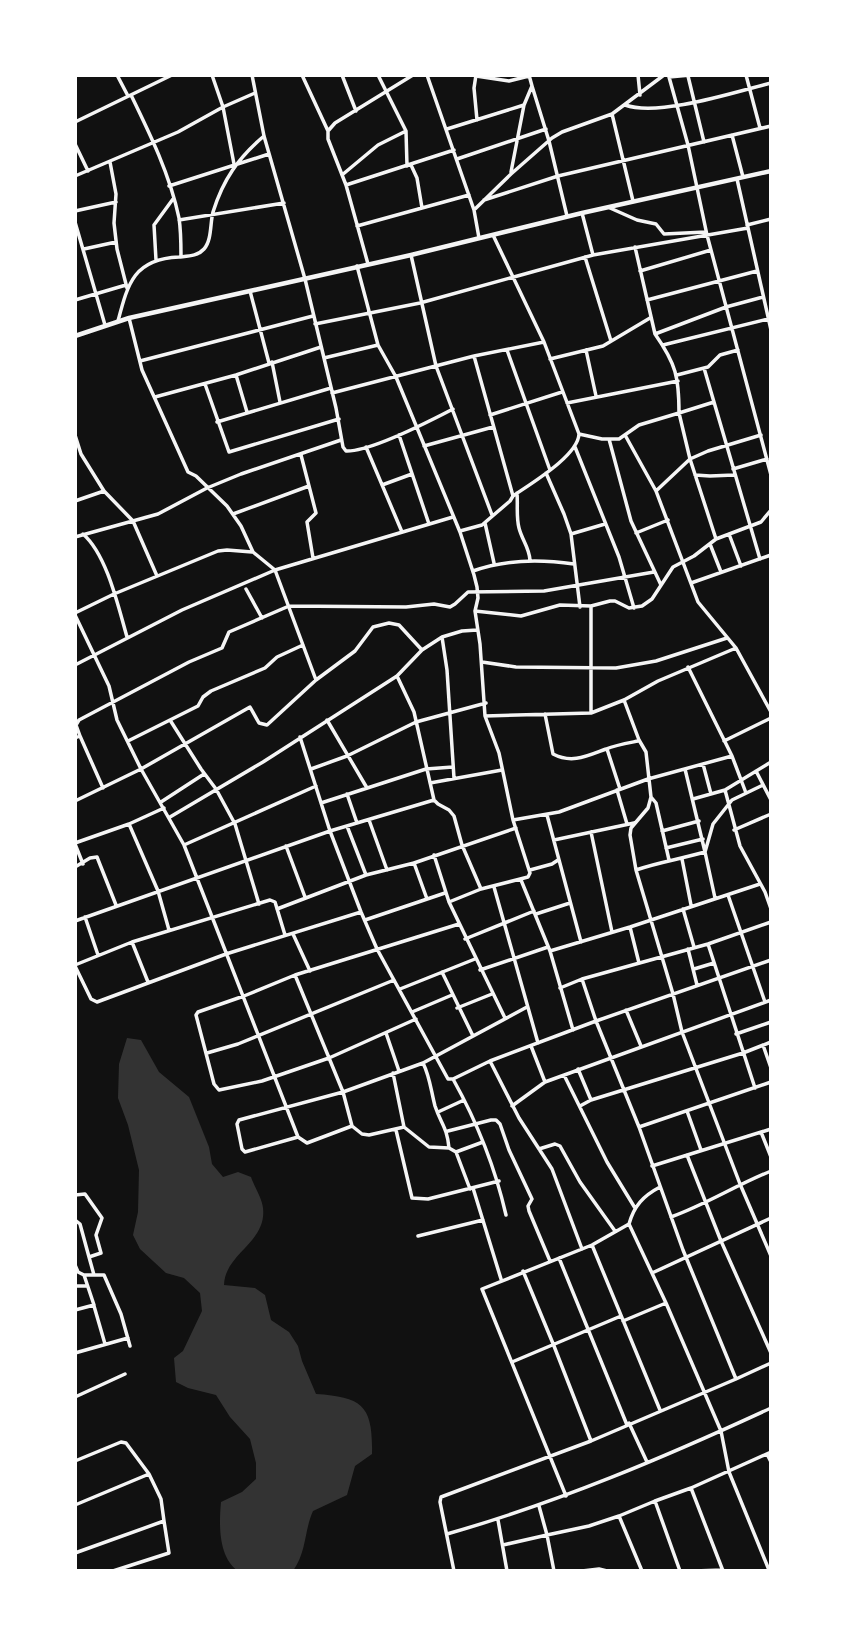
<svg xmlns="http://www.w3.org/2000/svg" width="846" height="1646" font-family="Arial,sans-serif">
	<rect width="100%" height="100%" fill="#111"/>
	<path fill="#333" d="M127,1038L141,1040L159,1072L189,1097L209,1147L212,1164L223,1177L238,1172L251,1177C254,1186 262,1198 263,1208C267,1243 225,1253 224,1285L255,1288L265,1295L271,1320L289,1332L298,1346L302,1361L316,1394C363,1397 373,1406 372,1454L355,1466L347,1495L313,1511C304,1531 307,1551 293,1571H238C218,1557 219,1524 221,1502L242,1492L256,1479V1463L250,1439L230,1417L216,1395L188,1388L176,1382L174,1358L183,1351L202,1311L200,1293L184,1278L166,1273L140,1249L133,1235L138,1212L139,1170L128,1125L118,1098L119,1064Z"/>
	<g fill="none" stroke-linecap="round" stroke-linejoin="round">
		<path stroke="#f5f5f5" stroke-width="3.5" d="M117,75L128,96
			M212,75L223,107L234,164
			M252,75L264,136L305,279L336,408L343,447L346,451C370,452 430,421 453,409
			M302,75L328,131V139L346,185L368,264
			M342,75L356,111
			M378,75L406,131L407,166
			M427,75L474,210L479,238
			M476,75L474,88L477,120
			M638,75L640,95
			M746,75L760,128
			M476,76L509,81L529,76
			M688,76L704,142
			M669,77L688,145L707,235L771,475
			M669,77L691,75
			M532,86L549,141L567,216
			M131,95C150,134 170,175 179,218C181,231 181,244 181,257
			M625,105C659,117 735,92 771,83
			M612,114L633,201
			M75,122L172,75
			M447,129L524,105
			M328,131L335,123L413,75
			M732,135L743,177
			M75,144L88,171
			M457,159L546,129
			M110,162L116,194L114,223L117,249L127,288
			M411,165L417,178L422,208
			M511,172L524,105L532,86L529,75
			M342,175L378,145L406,131
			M75,176L178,132L223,107L255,93
			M737,179L771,330
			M346,185L454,150
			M169,186L269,154
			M484,200L558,176L771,126
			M610,208L637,220L656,224L664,234L706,232
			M474,210L511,174L552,138L562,132L612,114L664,75
			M75,211L116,202
			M582,213L593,255
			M179,220L284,203
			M75,222L105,325
			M747,225L771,219
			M357,226L469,195
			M84,249L116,242
			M411,255L436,366L492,515
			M585,257L611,341
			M156,260L154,225L173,199
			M357,266L378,345L396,377L460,532L474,575L477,587L478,598L475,611L480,644L485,716L499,753L513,820L530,873L528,877L481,889L449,902
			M640,271L711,250
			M250,291L269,363
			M75,300L126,285
			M647,300L757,271
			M129,318L142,370L188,472L196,476L227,506L241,526L253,552L275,570L316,680
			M118,321C128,283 134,259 179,257C188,256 198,256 204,249C212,240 210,223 213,212C223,180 238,158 264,136
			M315,324L420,303L593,255L748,228
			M655,334L726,307L763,297
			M663,345L768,319
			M507,350L550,470
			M586,350L596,396
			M474,356L513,496
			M324,358L378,345
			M550,359L603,346L650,318
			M140,361L313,316
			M272,362L280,402
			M704,368L760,559
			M236,375L247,412
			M677,375L708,367L720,355L738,350
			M205,384L229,452L339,419
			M332,393L474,356L544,342
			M155,397L236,375L321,347
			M714,402L679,413L690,459L716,539
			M567,403L678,381
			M490,415L562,392
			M217,422L331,388
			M579,434L602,439H619L639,425L679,413C679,377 676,364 655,334L635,247
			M75,435L81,454L104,491L133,521L157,576
			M399,435L429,524
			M625,435L656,491L698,602L736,648L771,712
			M609,439L631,521L661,585
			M424,446L493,427
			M366,447L402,532
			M575,447L619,557L634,608
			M301,455L316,513L307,522L313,558
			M733,469L767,459
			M546,473L564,514L571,534L580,607
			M695,475L710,476L734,475
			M382,485L412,474
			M656,491L690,459L708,451L761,435
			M517,493C518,504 516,517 519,528C522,540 529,547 530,560
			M75,501L104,491
			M233,514L309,486
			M485,523L494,563
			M460,531L482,525L510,501L513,496C530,484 578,456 579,434L544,342L493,235
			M636,533L668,520
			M83,534C107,555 118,606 127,637
			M571,534L605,524
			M729,534L741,566
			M75,537L158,514L207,488L241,474L341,440
			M710,544L721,572
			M473,571C506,559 539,559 574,564
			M691,583L771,555
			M246,589L262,618
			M591,606V712
			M475,611L521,616L560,605L591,606L610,601H615L629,608L642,606L652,599L673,567L694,556L716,539L761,522L771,510
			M75,613L114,594L218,551L227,550L252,552
			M75,615L109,686L117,720L141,769L184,845L298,1137L307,1143L352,1126
			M442,637L447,670L454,778
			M482,662L516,667L616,668L656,661L727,638
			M75,665L182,610L275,570L453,517
			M688,667L732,756L746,793
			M397,676L414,712L434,800L438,804L449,810L454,816L462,845L481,889
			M624,700L639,740L646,752L651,797L648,808L631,828L630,835L636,870L673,994L682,1032L740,1184L771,1256
			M545,714L553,754C572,764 587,756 606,749C616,745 628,743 638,741
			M485,716L591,713L624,700L658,681L736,648
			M170,720L201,769L216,789L235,824L259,904
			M327,720L367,788
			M80,736L103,788
			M300,737L330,831L361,912L377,949L448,1079H453L490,1061L596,1021L771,960
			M75,738L80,736L76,725L79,720L189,662L222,648L229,632L289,606L406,607L434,604L450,607L455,604L468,592L544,591L654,572
			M128,741L198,706L203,697L211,691L265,668L277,657L303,645
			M724,741L771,718
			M607,749L620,789
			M703,764L711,794
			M311,769L347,756L416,722L486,703
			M756,771L771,800
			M430,783L502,770
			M617,790L627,824
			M725,790L740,846L765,892L771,909
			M347,794L357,823
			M651,797L656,803L669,860
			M693,799L725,790L771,762
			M75,801L141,769L250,707L259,723L267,725L316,680L355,651L373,627L389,623L399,625L422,650
			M161,802L204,774
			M321,803L426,769L453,767
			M547,815L581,942
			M170,817L263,762L397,676L422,650L442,637L462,631L477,630
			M369,820L387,870
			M513,820L559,812L648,779L732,756
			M129,824L158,891L169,930
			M347,826L366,875
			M734,830L771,814
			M662,831L699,821
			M591,832L612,932
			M554,840L634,823
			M75,843L129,824L164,808
			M75,844L83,864
			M184,845L316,786
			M286,846L305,897
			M666,848L703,839
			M434,855L449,902L505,1018
			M682,859L691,905
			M414,863L427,899
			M75,867L90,858L97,857L116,905
			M530,870L552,864L558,860
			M636,870C659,862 681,859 705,852L685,769
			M521,880L550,951L573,1030
			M494,887L538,1043
			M728,895L765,1002
			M715,898L705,852L713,824L732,800L763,785
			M277,909L366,875L414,863L516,828
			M683,909L694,947
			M536,914L570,903
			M85,917L98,955
			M365,920L445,893
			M75,921L330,831L434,800
			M630,927L639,963
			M293,934L310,971
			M465,939L534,911
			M132,942L148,982
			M708,944L755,1088
			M688,949L697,985
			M550,951L630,927L760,884
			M75,965L132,942L270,900L275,902L285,935
			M75,966L91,999L97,1002L226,954L361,912
			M694,969L714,963
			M480,970L548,947
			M442,972L473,1036
			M295,975L343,1092L352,1126L362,1134L369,1135L404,1127
			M582,979L708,944L771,922
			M400,989L475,959
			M457,1008L492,994
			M626,1010L641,1046
			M412,1012L452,995
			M416,1019L329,1058L262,1081L219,1090L214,1084L196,1015L198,1012L244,996L295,975L459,924
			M386,1033L399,1071
			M736,1034L771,1022
			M763,1045L771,1068
			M531,1046L545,1082
			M207,1053L238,1044L394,980
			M490,1061L519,1118L552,1169L582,1249
			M423,1063C430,1077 431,1091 435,1106C441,1124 447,1127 449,1148L456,1152L470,1189
			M578,1069L591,1100
			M393,1073L404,1127L429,1147L449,1148
			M564,1075L607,1162L635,1208
			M453,1079C477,1122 495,1167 506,1215
			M512,1106L545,1082L771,1000
			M580,1106L591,1100L743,1053L771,1042
			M687,1111L701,1150
			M438,1112L464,1100
			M639,1127L771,1082
			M396,1130L412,1198L428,1199L499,1181
			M448,1131L491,1120H496L500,1124L509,1150L532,1199L528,1206L529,1211L550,1261
			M761,1132L771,1157
			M298,1137L245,1152L242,1149L237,1124L239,1120L343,1092L423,1063L527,1007
			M539,1149L555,1144L560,1146L580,1182L615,1231
			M456,1152L483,1142
			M687,1155L721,1241L771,1353
			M652,1166L771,1129
			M660,1187C643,1196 634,1206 629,1224L666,1303L721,1431L729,1472L769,1570
			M473,1188L501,1279
			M75,1195L85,1194L102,1218L96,1235L101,1253L89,1257L94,1275
			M671,1217C707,1204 736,1185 771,1171
			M75,1220L80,1224L89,1257
			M418,1236L483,1220
			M592,1245L660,1410
			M559,1258L627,1425
			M75,1265L78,1272L84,1275
			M523,1271L554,1346L591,1441
			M652,1273L771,1218
			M75,1286H87
			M94,1306L105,1344
			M75,1310L94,1305L84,1275H104L121,1314L130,1346
			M623,1321L666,1303
			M75,1353L128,1338
			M512,1362L621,1316
			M736,1379L771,1363
			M75,1397L125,1374
			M629,1423L647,1462
			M767,1454L771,1462
			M75,1461L121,1442L126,1443L149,1474
			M691,1488L723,1571
			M566,1496L482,1289L592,1245L629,1224
			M655,1501L691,1488L771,1452
			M75,1505L149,1474L161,1499L164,1521
			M498,1520L507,1571
			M447,1534C559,1502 665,1457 771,1408
			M503,1545L547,1535L539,1506
			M75,1553L164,1521L169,1553L113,1571
			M454,1571L440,1502L441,1497L591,1441L736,1379L683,1250L639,1127L596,1021L582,979L560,988
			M554,1571L547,1535L589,1526L619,1516
			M582,1571L599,1569L607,1571
			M642,1571L619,1516L655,1501L680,1571
			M694,1571L723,1570"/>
		<path stroke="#f5f5f5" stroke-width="4.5" d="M75,336L129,318L411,255L582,213L771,171"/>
	</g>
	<rect width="846" height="1646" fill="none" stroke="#ffffff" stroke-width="154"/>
</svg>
